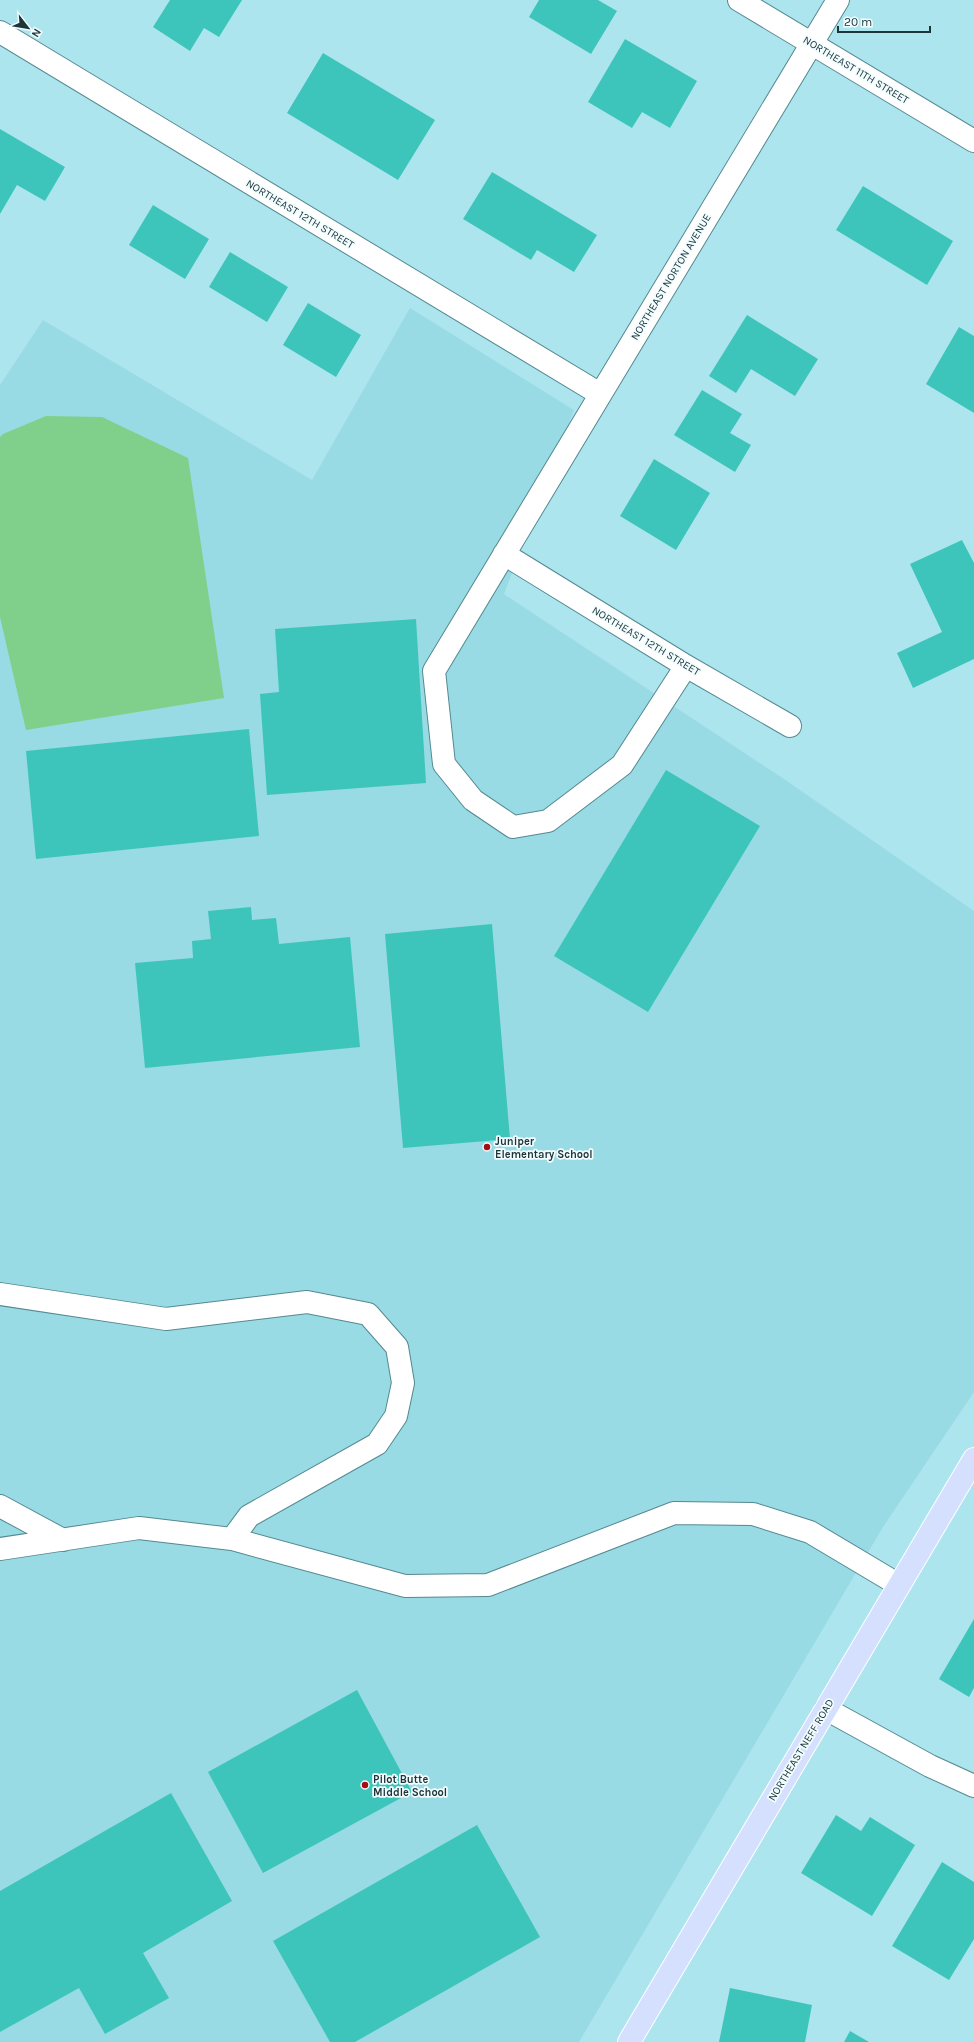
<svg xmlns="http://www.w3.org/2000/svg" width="974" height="2042" font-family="Karla,sans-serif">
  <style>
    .built { fill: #98dbe4 }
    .green { fill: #80d08b }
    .building { fill: #3ec5bb }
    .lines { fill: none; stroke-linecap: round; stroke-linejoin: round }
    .minor-casing { stroke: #548991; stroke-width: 24 }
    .major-casing { stroke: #fff; stroke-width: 24 }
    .minor { stroke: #fff; stroke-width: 22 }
    .major { stroke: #d4e0fd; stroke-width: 22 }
    .poi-dot { fill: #a50e12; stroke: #f2fdff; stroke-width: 1.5 }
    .labels { text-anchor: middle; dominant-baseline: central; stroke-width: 3.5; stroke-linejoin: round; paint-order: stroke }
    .street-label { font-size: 11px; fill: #1e3438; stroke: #f2fdff }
    .poi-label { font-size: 11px; font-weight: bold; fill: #1e3438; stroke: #f2fdff; text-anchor: start }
  </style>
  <rect width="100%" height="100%" fill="#ade5ee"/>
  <!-- built -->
  <path class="built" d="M410,308L574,410L504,594L787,781L974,911V1392L883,1527L579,2042H0V385L43,320L312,480Z"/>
  <!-- green -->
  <path class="green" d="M46,416L102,417L188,458L224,698L26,730L0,617V437L3,434Z"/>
  <!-- building -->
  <path class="building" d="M170,0H242L219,37L204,28L190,51L153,27Z
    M539,0H598L617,11L591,54L529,17Z
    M625,39L697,81L670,128L642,112L632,128L588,102Z
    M323,53L435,120L398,180L287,113Z
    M0,129L65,167L45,201L17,185L0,214Z
    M492,172L597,235L574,272L537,250L531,260L463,219Z
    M863,186L953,241L927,285L836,230Z
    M153,205L209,239L185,279L129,245Z
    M230,252L288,287L267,322L209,287Z
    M308,303L361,335L336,377L283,345Z
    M747,315L818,359L795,396L751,369L736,393L709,376Z
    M959,327L974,336V413L926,384Z
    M702,390L742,414L730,433L751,445L735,472L674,435Z
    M654,459L710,493L676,550L620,516Z
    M962,540L974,563V659L913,688L897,653L942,632L910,564Z
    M416,619L426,783L267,795L260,694L279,692L275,629Z
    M249,729L259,836L36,859L26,751Z
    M666,770L760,826L648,1012L554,956Z
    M251,907L252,920L276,918L279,944L350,937L360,1047L145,1068L135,963L193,958L192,941L211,939L208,911Z
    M492,924L510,1139L403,1148L385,934Z
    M974,1619V1688L969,1697L939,1679Z
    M357,1690L412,1792L263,1873L208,1772Z
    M171,1793L232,1901L143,1953L169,1998L105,2034L79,1988L0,2032V1891Z
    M836,1815L861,1831L870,1817L915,1845L872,1916L801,1873Z
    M477,1825L540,1937L355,2042H330L273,1941Z
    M942,1862L974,1882V1939L949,1980L892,1946Z
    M730,1988L812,2005L805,2042H719Z
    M850,2031L869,2042H844Z"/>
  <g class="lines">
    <defs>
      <path id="minor" d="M739,0L974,141
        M0,32L600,394
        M504,554L686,666L790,726
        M686,666L622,765L548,821L513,827L473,800L444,764L434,671L838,0
        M0,1294L166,1319L307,1302L368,1314L397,1347L403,1383L396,1416L377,1444L249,1516L232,1539
        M0,1506L63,1540
        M0,1549L139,1528L232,1539L405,1586L488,1585L674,1513L753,1514L810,1532L899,1585
        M826,1709L930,1766L974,1786"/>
      <path id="major" d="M629,2042L974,1459"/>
    </defs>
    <!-- minor casing -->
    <use href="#minor" class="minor-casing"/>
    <!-- major casing -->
    <use href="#major" class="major-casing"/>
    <!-- minor -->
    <use href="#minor" class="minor"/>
    <!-- major -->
    <use href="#major" class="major"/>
  </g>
  <!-- markers -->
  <g class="poi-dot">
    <circle cx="487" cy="1147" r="4"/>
    <circle cx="365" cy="1785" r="4"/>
  </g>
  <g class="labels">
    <!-- street labels -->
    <g class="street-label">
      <text transform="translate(856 70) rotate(31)">NORTHEAST 11TH STREET</text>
      <text transform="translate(300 214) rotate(31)">NORTHEAST 12TH STREET</text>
      <text transform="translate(671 277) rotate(-59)">NORTHEAST NORTON AVENUE</text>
      <text transform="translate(646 641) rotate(31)">NORTHEAST 12TH STREET</text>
      <text transform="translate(801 1750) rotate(-59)">NORTHEAST NEFF ROAD</text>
    </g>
    <!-- poi labels -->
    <g class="poi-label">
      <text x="495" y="1141">Juniper<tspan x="495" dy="13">Elementary School</tspan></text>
      <text x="373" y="1779">Pilot Butte<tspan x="373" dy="13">Middle School</tspan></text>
    </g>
  </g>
  <!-- north arrow -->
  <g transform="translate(28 28) rotate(121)" stroke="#f2fdff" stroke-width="3" paint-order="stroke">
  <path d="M0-3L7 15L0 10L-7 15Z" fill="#1e3438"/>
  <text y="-6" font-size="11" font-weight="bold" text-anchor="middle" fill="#1e3438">N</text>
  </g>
  <!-- scale -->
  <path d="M838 26v6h92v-6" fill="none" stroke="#1e3438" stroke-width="2"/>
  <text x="844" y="26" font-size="12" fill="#1e3438" stroke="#f2fdff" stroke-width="3" paint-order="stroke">20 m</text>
</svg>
